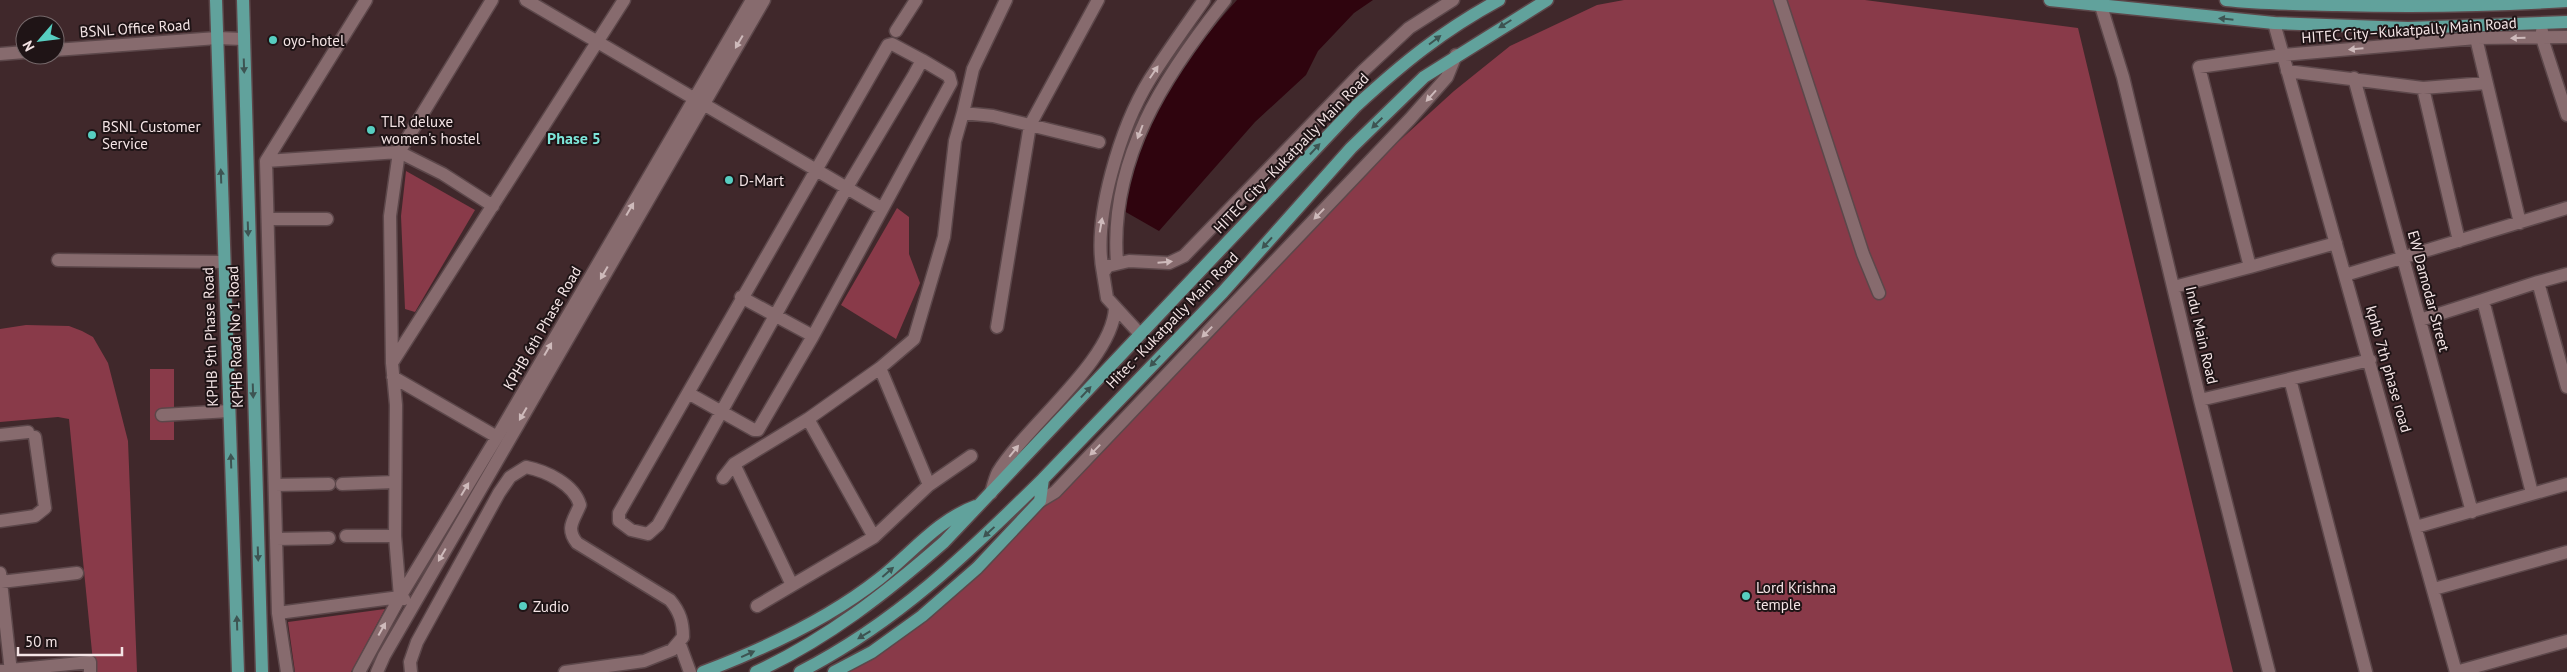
<svg xmlns="http://www.w3.org/2000/svg" width="2567" height="672" font-family="'PT Sans',sans-serif">
  <style>
    .green { fill: #893a49 }
    .water { fill: #2f040e }
    .lines { fill: none; stroke-linecap: round; stroke-linejoin: round }
    .minor-casing { stroke: #5c474a; stroke-width: 15 }
    .major-casing { stroke: #5c474a; stroke-width: 15 }
    .minor { stroke: #876b6e; stroke-width: 12 }
    .major { stroke: #61a29c; stroke-width: 12 }
    .oneway { fill: #3d5452 }
    .oneway2 { fill: #cebabb }
    .poi-dot { fill: #57cec1; stroke: #1f1416; stroke-width: 2 }
    .labels { text-anchor: middle; dominant-baseline: central; stroke-width: 4; stroke-linejoin: round; paint-order: stroke }
    .street-label { font-size: 15px; fill: #f4e4e5; stroke: #1f1416 }
    .poi-label { font-size: 15px; fill: #f4e4e5; stroke: #1f1416; text-anchor: start }
    .neighbourhood-label { font-size: 16px; font-weight: bold; fill: #7de6da; stroke: #1f1416 }
  </style>
  <rect width="100%" height="100%" fill="#40282b"/>
  <!-- green -->
  <path class="green" d="M1624,0H1865L2078,28L2233,672H844L969,578L1365,172L1454,91L1510,46L1597,5Z
    M406,171L475,210L415,312L405,309L401,216Z
    M897,208L909,217V254L920,283L896,339L841,305Z
    M26,325L69,326L82,331L93,337L108,363L128,441L137,672H94L69,419L58,417L0,422V329Z
    M150,369H174V440H150Z
    M385,609L351,672H295L288,622Z"/>
  <!-- water -->
  <path class="water" d="M1237,0H1373L1354,13L1318,51L1306,75L1255,122L1159,231L1124,211C1128,196 1130,181 1134,166C1152,103 1194,48 1237,0Z"/>
  <g class="lines">
    <defs>
      <path id="minor" d="M492,0L399,152L443,174L493,206
        M526,0L881,208
        M1780,0L1863,254L1879,293
        M2101,6L2123,77L2200,400L2269,672
        M2274,23L2456,672
        M896,31L916,0
        M2542,31V38L2567,115
        M2476,38L2520,223
        M892,44L922,60L914,75L846,189L658,525L648,534L631,530L619,521V513L888,45Z
        M55,50L217,38L243,39
        M0,54L25,52
        M2287,71L2423,88L2486,83
        M2354,78L2472,512
        M2423,88L2459,241
        M963,113L973,69L1006,0
        M266,161L366,0
        M268,219H327
        M2336,243L2250,267L2199,67L2283,55L2476,38L2567,37
        M58,260L224,262
        M1117,262C1109,160 1164,76 1225,0
        M1103,273C1092,218 1121,126 1150,79C1167,52 1186,26 1204,0
        M2567,274L2538,282L2567,387
        M2345,275L2567,208
        M2174,287L2250,267
        M741,297L813,336
        M2420,320L2483,300
        M997,327L1030,125L1098,0
        M1140,334L1107,298L1103,273L1108,266L1129,261L1169,263L1184,256L1363,71L1409,28L1453,0
        M392,363L624,0
        M880,368L929,485
        M393,377L497,437
        M2290,379L2366,672
        M688,393L754,430H758L813,336L951,83L949,76L922,60
        M2200,400L2370,360
        M162,415L229,411
        M808,419L874,537
        M0,435L28,432
        M734,464L792,585
        M723,478L734,464L808,419L880,368L914,339L944,237L955,141L963,113L993,116L1099,142
        M342,484L395,482
        M275,485L329,484
        M991,493C993,486 995,478 998,472C1026,426 1113,360 1115,308
        M2532,493L2483,300L2538,282
        M1040,501L1055,492L1410,119L1447,77L1456,55
        M0,521L35,516L45,508L35,437
        M2416,527L2567,484
        M346,536H395
        M276,539L329,538
        M0,573L11,672
        M1,582L77,573
        M2434,589L2567,552
        M757,606L874,537L929,485L971,456
        M278,613L400,597L404,599
        M679,642L690,672
        M0,671L90,662V672
        M287,672L278,613L266,161L399,152L390,216L392,363L396,405L395,536L400,597
        M359,672L400,597L497,437L752,0
        M377,672L384,656L764,0
        M411,672L410,662L417,642L499,493L510,477L526,467C546,471 574,484 580,505C574,520 565,528 577,543L670,600C680,612 683,622 683,637L672,650L644,661L565,672
        M2456,672L2567,641"/>
      <path id="major" d="M216,0L238,672
        M243,0L262,672
        M2050,0L2274,23L2408,28L2567,22
        M2226,0C2263,4 2300,4 2337,5C2414,7 2490,6 2567,1
        M703,672C764,649 827,620 879,579C911,554 937,520 976,506
        M756,672C827,639 886,593 944,542L1356,106C1403,63 1442,31 1499,0
        M800,672C896,623 967,554 1043,479
        M834,672L872,652L922,616L977,568L1040,501L1043,479L1223,292L1351,148L1424,77L1547,0"/>
    </defs>
    <!-- minor casing -->
    <use href="#minor" class="minor-casing"/>
    <!-- major casing -->
    <use href="#major" class="major-casing"/>
    <!-- minor -->
    <use href="#minor" class="minor"/>
    <!-- major -->
    <use href="#major" class="major"/>
  </g>
  <!-- one-way arrows -->
  <defs><path id="oneway-solid" d="M-6-.8H1V-3.2L6.5 0L1 3.2V.8H-6Z" transform="scale(1.25)"/></defs>
  <g class="oneway">
    <use href="#oneway-solid" transform="translate(2226 19) rotate(-174)"/>
    <use href="#oneway-solid" transform="translate(1505 24) rotate(148)"/>
    <use href="#oneway-solid" transform="translate(1435 40) rotate(-37)"/>
    <use href="#oneway-solid" transform="translate(244 66) rotate(88)"/>
    <use href="#oneway-solid" transform="translate(1377 123) rotate(136)"/>
    <use href="#oneway-solid" transform="translate(1315 149) rotate(-47)"/>
    <use href="#oneway-solid" transform="translate(221 176) rotate(-92)"/>
    <use href="#oneway-solid" transform="translate(248 229) rotate(88)"/>
    <use href="#oneway-solid" transform="translate(1267 243) rotate(132)"/>
    <use href="#oneway-solid" transform="translate(1155 361) rotate(133)"/>
    <use href="#oneway-solid" transform="translate(253 391) rotate(88)"/>
    <use href="#oneway-solid" transform="translate(1086 392) rotate(-47)"/>
    <use href="#oneway-solid" transform="translate(231 461) rotate(-92)"/>
    <use href="#oneway-solid" transform="translate(989 532) rotate(137)"/>
    <use href="#oneway-solid" transform="translate(258 554) rotate(88)"/>
    <use href="#oneway-solid" transform="translate(888 572) rotate(-41)"/>
    <use href="#oneway-solid" transform="translate(237 623) rotate(-92)"/>
    <use href="#oneway-solid" transform="translate(864 635) rotate(149)"/>
    <use href="#oneway-solid" transform="translate(748 654) rotate(-24)"/>
  </g>
  <g class="oneway2">
    <use href="#oneway-solid" transform="translate(2518 38) rotate(179)"/>
    <use href="#oneway-solid" transform="translate(739 42) rotate(120)"/>
    <use href="#oneway-solid" transform="translate(2356 49) rotate(175)"/>
    <use href="#oneway-solid" transform="translate(1154 72) rotate(-56)"/>
    <use href="#oneway-solid" transform="translate(1431 96) rotate(132)"/>
    <use href="#oneway-solid" transform="translate(1140 132) rotate(111)"/>
    <use href="#oneway-solid" transform="translate(630 209) rotate(-60)"/>
    <use href="#oneway-solid" transform="translate(1319 214) rotate(134)"/>
    <use href="#oneway-solid" transform="translate(1101 225) rotate(-80)"/>
    <use href="#oneway-solid" transform="translate(1165 262) rotate(-5)"/>
    <use href="#oneway-solid" transform="translate(604 273) rotate(120)"/>
    <use href="#oneway-solid" transform="translate(1207 332) rotate(134)"/>
    <use href="#oneway-solid" transform="translate(548 349) rotate(-60)"/>
    <use href="#oneway-solid" transform="translate(523 414) rotate(120)"/>
    <use href="#oneway-solid" transform="translate(1095 450) rotate(134)"/>
    <use href="#oneway-solid" transform="translate(1014 451) rotate(-51)"/>
    <use href="#oneway-solid" transform="translate(465 489) rotate(-59)"/>
    <use href="#oneway-solid" transform="translate(442 555) rotate(120)"/>
    <use href="#oneway-solid" transform="translate(382 629) rotate(-61)"/>
  </g>
  <!-- markers -->
  <g class="poi-dot">
    <circle cx="273" cy="40" r="5"/>
    <circle cx="371" cy="130" r="5"/>
    <circle cx="92" cy="135" r="5"/>
    <circle cx="729" cy="180" r="5"/>
    <circle cx="1746" cy="596" r="5"/>
    <circle cx="523" cy="606" r="5"/>
  </g>
  <g class="labels">
    <!-- street labels -->
    <g class="street-label">
      <text transform="translate(135 28) rotate(-4)">BSNL Office Road</text>
      <text transform="translate(2409 30) rotate(-4)">HITEC City–Kukatpally Main Road</text>
      <text transform="translate(1291 153) rotate(-46)">HITEC City–Kukatpally Main Road</text>
      <text transform="translate(2429 291) rotate(75)">EW Damodar Street</text>
      <text transform="translate(1172 320) rotate(-46)">Hitec - Kukatpally Main Road</text>
      <text transform="translate(542 328) rotate(-60)">KPHB 6th Phase Road</text>
      <text transform="translate(2202 335) rotate(77)">Indu Main Road</text>
      <text transform="translate(210 337) rotate(-92)">KPHB 9th Phase Road</text>
      <text transform="translate(235 337) rotate(-92)">KPHB Road No 1 Road</text>
      <text transform="translate(2389 369) rotate(74)">kphb 7th phase road</text>
    </g>
    <!-- poi labels -->
    <g class="poi-label">
      <text x="283" y="40">oyo-hotel</text>
      <text x="381" y="121">TLR deluxe<tspan x="381" dy="17">women's hostel</tspan></text>
      <text x="102" y="126">BSNL Customer<tspan x="102" dy="17">Service</tspan></text>
      <text x="739" y="180">D-Mart</text>
      <text x="1756" y="587">Lord Krishna<tspan x="1756" dy="17">temple</tspan></text>
      <text x="533" y="606">Zudio</text>
    </g>
    <!-- neighbourhood labels -->
    <g class="neighbourhood-label">
      <text x="574" y="138">Phase 5</text>
    </g>
  </g>
  <!-- north arrow -->
  <g transform="translate(40 40) rotate(242)"><circle r="24" fill="#1f1416" stroke="#746769"/>
  <path d="M0-4L9 19L0 12L-9 19Z" fill="#57cec1"/>
  <text y="-8" font-size="14" font-weight="bold" text-anchor="middle" fill="#f4e4e5">N</text>
  </g>
  <!-- scale -->
  <path d="M18 647v8h104v-8" fill="none" stroke="#f4e4e5" stroke-width="2.5"/>
  <text x="25" y="647" font-size="15" fill="#f4e4e5" stroke="#1f1416" stroke-width="4" paint-order="stroke">50 m</text>
</svg>
